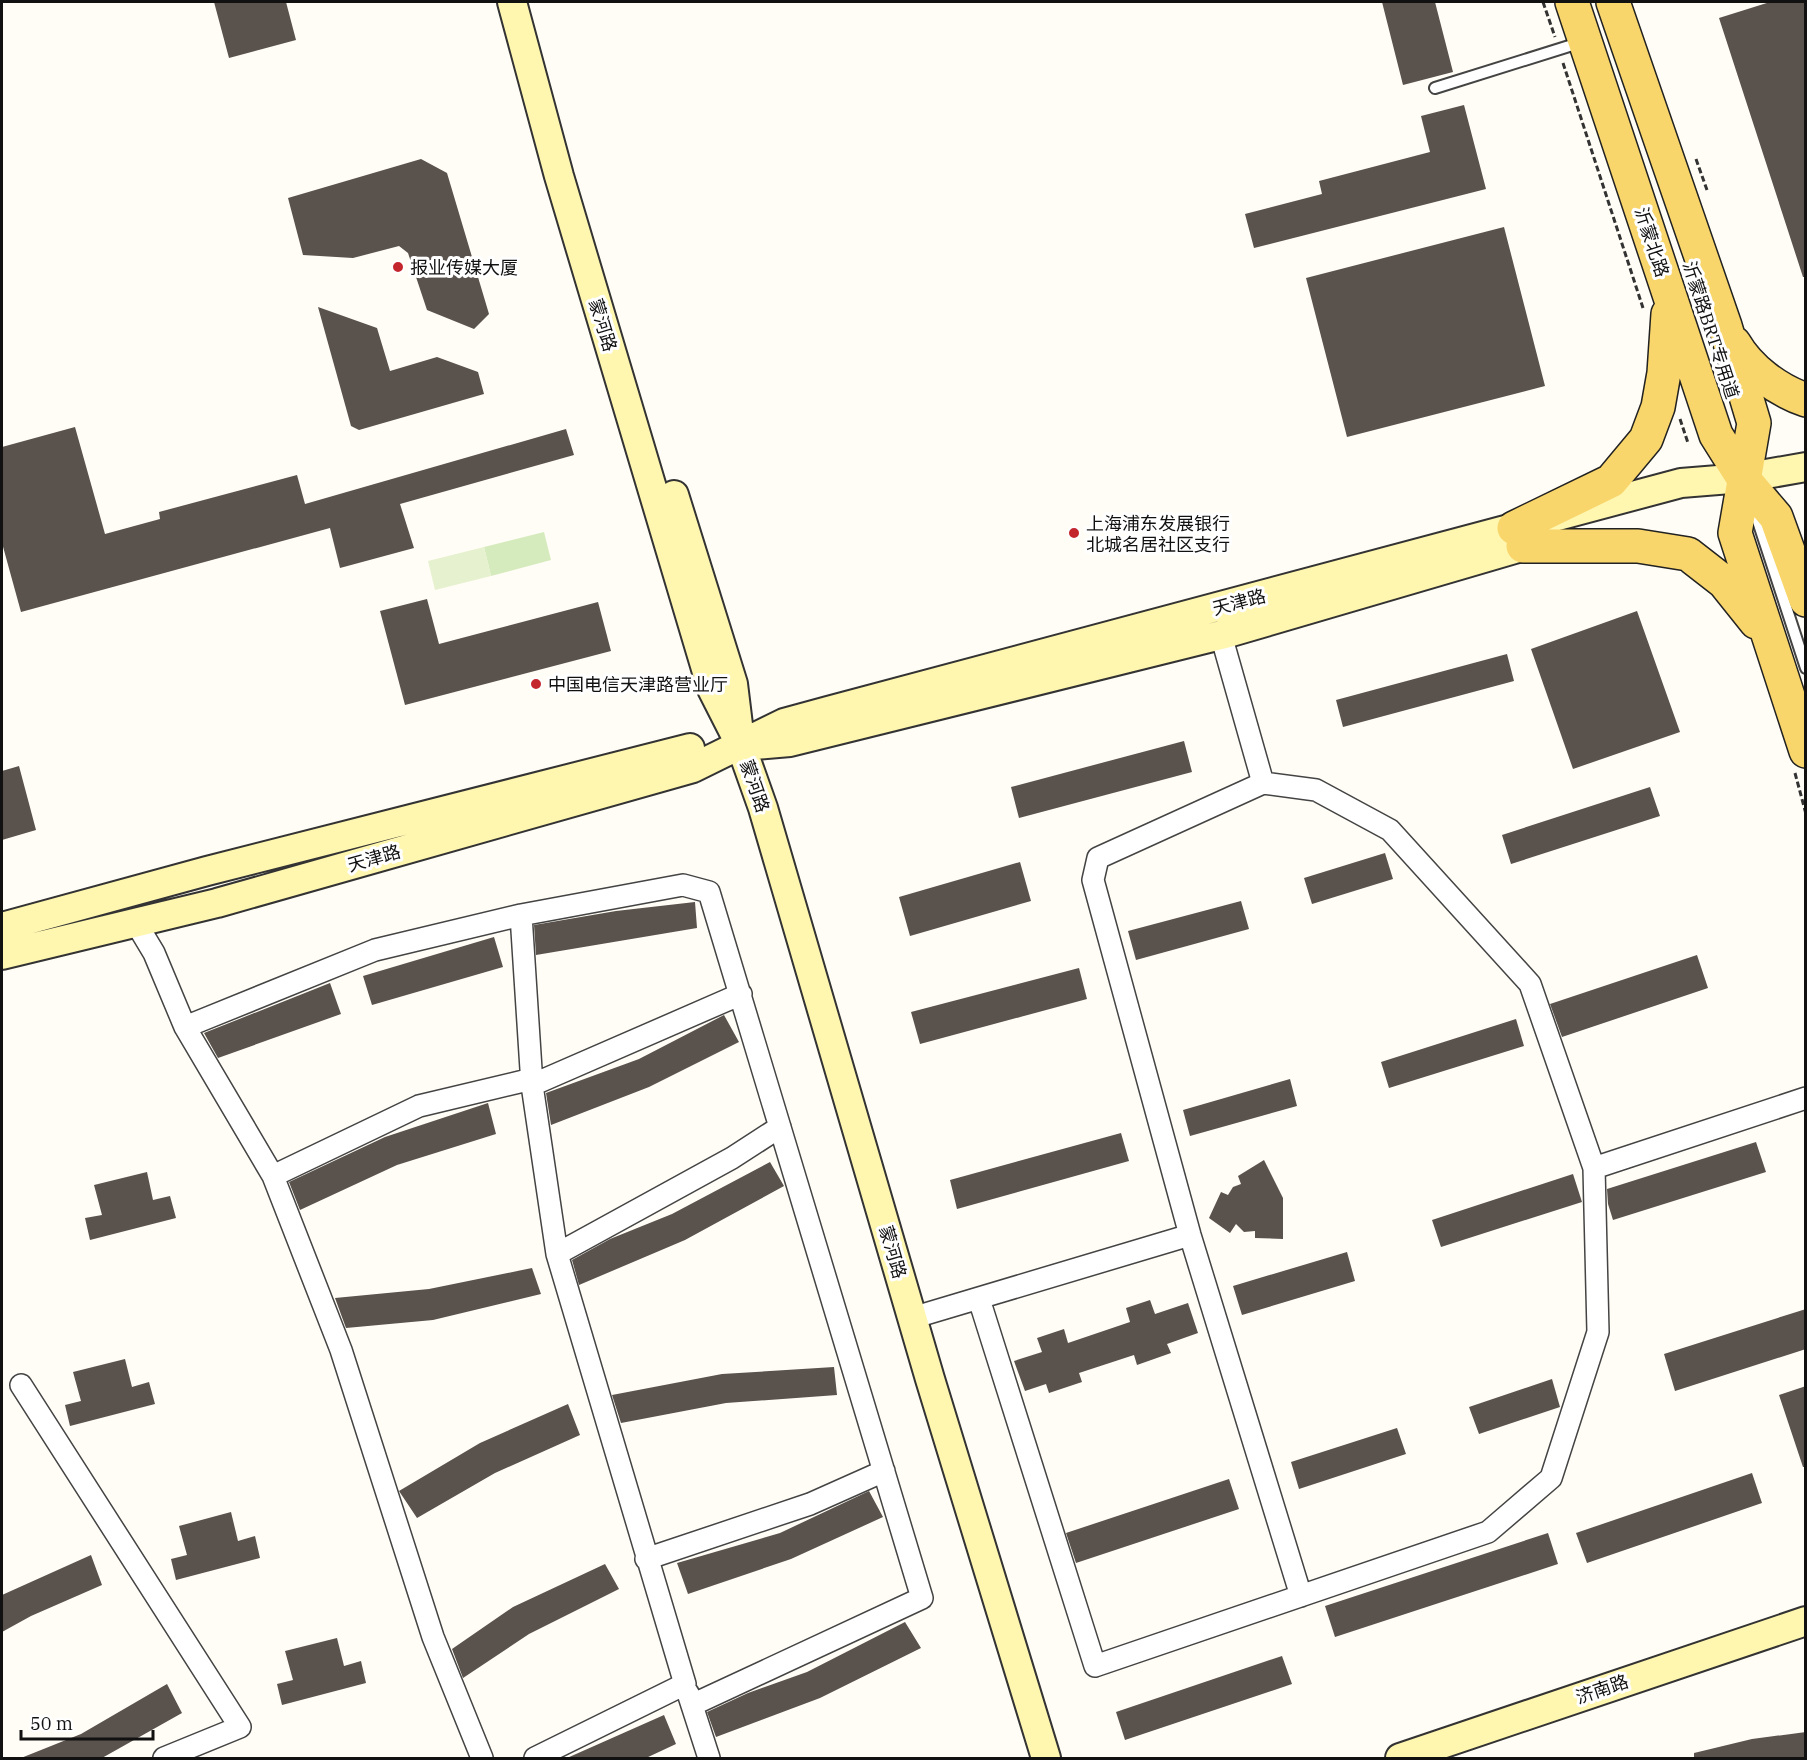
<svg xmlns="http://www.w3.org/2000/svg" width="1807" height="1760" font-family="'IBM Plex Serif','Noto Sans SC',serif">
  <style>
    .green { fill: #d5ebbd }
    .pitch { fill: #e6f2cf }
    .building { fill: #5a524d }
    .lines { fill: none; stroke-linecap: round; stroke-linejoin: round }
    .lane-casing { stroke: #444; stroke-width: 14 }
    .street-casing { stroke: #444; stroke-width: 24 }
    .secondary-casing { stroke: #333; stroke-width: 32 }
    .primary-casing { stroke: #222; stroke-width: 36 }
    .path { stroke: #333; stroke-width: 3; stroke-dasharray: 6 3; stroke-linecap: butt }
    .lane { stroke: #fff; stroke-width: 10 }
    .street { stroke: #fff; stroke-width: 21 }
    .secondary { stroke: #fff6b0; stroke-width: 28 }
    .primary { stroke: #f9d66b; stroke-width: 33 }
    .poi-dot { fill: #c4262e; stroke: #fff; stroke-width: 2 }
    .labels { text-anchor: middle; dominant-baseline: central; stroke-width: 6; stroke-linejoin: round; paint-order: stroke }
    .street-label { font-size: 18px; fill: #111; stroke: #fff }
    .poi-label { font-size: 18px; fill: #111; stroke: #fff; text-anchor: start }
  </style>
  <rect width="100%" height="100%" fill="#fffdf5"/>
  <!-- green -->
  <path class="green" d="M544,532L551,560L491,576L484,547Z"/>
  <!-- pitch -->
  <path class="pitch" d="M484,547L491,576L435,590L428,561Z"/>
  <!-- building -->
  <path class="building" d="M214,2H286L296,40L229,58Z
    M1382,2H1435L1453,72L1403,85Z
    M1770,2H1806V277H1803L1719,18Z
    M1464,105L1486,189L1254,248L1245,214L1322,194L1319,181L1430,152L1421,116Z
    M421,159L447,173L489,314L474,329L427,310L408,253L399,246L353,258L303,255L288,198Z
    M1504,227L1545,386L1347,437L1306,278Z
    M318,307L377,328L390,371L437,357L478,372L484,394L359,430L351,426Z
    M75,427L105,534L160,519L159,512L297,475L305,504L566,429L574,455L400,504L414,548L340,568L330,528L21,612L2,543V447Z
    M427,599L439,644L598,602L611,651L405,705L380,611Z
    M1637,611L1680,732L1573,769L1531,649Z
    M1507,654L1514,681L1343,727L1336,700Z
    M1184,741L1192,772L1019,818L1011,787Z
    M19,766L36,830L2,840V771Z
    M1650,787L1660,816L1511,864L1502,835Z
    M1385,853L1393,879L1312,904L1304,878Z
    M1020,862L1031,901L910,936L899,897Z
    M1241,901L1249,929L1136,960L1128,931Z
    M695,902L697,928L536,955L534,925L616,911Z
    M494,937L503,967L372,1005L363,976Z
    M1697,955L1708,988L1562,1037L1550,1004Z
    M1079,968L1087,999L920,1044L911,1012Z
    M330,983L341,1014L218,1058L204,1033Z
    M724,1015L739,1042L649,1087L551,1125L546,1093L639,1059Z
    M1516,1019L1524,1046L1389,1088L1381,1062Z
    M1290,1079L1297,1106L1190,1136L1183,1110Z
    M488,1103L496,1134L397,1165L300,1210L289,1182L385,1137Z
    M1121,1133L1129,1161L957,1209L950,1180Z
    M1756,1142L1766,1172L1613,1220L1608,1204L1607,1189Z
    M1264,1160L1283,1198V1239L1255,1238V1231L1244,1232L1236,1224L1230,1233L1209,1218L1221,1192L1228,1195L1233,1187L1241,1184L1238,1176Z
    M770,1162L784,1186L685,1240L579,1285L572,1260L610,1239L672,1214Z
    M147,1172L153,1200L170,1196L176,1218L90,1240L85,1218L102,1215L94,1185Z
    M1573,1174L1582,1202L1441,1247L1432,1220Z
    M1347,1252L1355,1281L1242,1315L1233,1286Z
    M532,1268L541,1294L433,1320L346,1328L335,1298L429,1289Z
    M1150,1300L1155,1314L1188,1303L1198,1333L1167,1344L1171,1353L1137,1365L1134,1355L1079,1373L1082,1382L1049,1393L1046,1384L1025,1391L1014,1361L1042,1352L1037,1338L1064,1329L1068,1343L1130,1322L1126,1308Z
    M1806,1309V1349L1675,1391L1664,1354Z
    M125,1359L132,1387L149,1382L155,1404L70,1426L65,1405L81,1401L73,1372Z
    M834,1367L837,1395L726,1403L621,1423L612,1395L722,1374Z
    M1552,1379L1560,1407L1479,1434L1469,1407Z
    M1806,1386V1467H1803L1779,1395Z
    M568,1404L580,1435L495,1473L417,1518L399,1491L480,1443Z
    M1397,1428L1406,1454L1299,1489L1291,1462Z
    M1752,1473L1762,1503L1587,1563L1576,1533Z
    M1229,1479L1239,1509L1076,1563L1066,1533Z
    M869,1491L883,1517L791,1559L688,1594L677,1563L780,1533Z
    M231,1512L238,1541L255,1536L260,1558L176,1580L171,1559L187,1555L179,1526Z
    M1548,1533L1558,1564L1335,1637L1325,1606Z
    M91,1555L102,1585L31,1616L2,1632V1595Z
    M605,1564L619,1589L529,1634L463,1678L452,1649L513,1607Z
    M905,1622L921,1648L820,1698L716,1737L707,1712L748,1693L807,1672Z
    M337,1638L344,1666L361,1661L366,1683L282,1705L277,1684L293,1680L285,1651Z
    M1282,1656L1292,1684L1125,1740L1116,1712Z
    M167,1684L182,1713L102,1758H21L81,1734Z
    M664,1715L676,1744L646,1758H567Z
    M1806,1732V1758H1694V1753L1752,1739Z"/>
  <g class="lines">
    <defs>
      <path id="lane" d="M1435,88L1582,42
        M1754,509L1806,668"/>
      <path id="street" d="M1221,635L1263,783
        M521,915L683,885L709,892L922,1598L692,1705
        M136,923L154,953L185,1027L273,1176L341,1350L433,1637L482,1758
        M185,1027L375,950L521,915L532,1085L557,1254L685,1684L535,1758
        M532,1085L741,994
        M1594,1168L1806,1098
        M273,1176L419,1106L532,1079
        M557,1254L732,1158L780,1127
        M979,1299L1095,1666L1488,1532L1551,1478L1598,1332L1594,1168L1530,984L1390,830L1316,790L1263,783L1098,858L1093,880L1190,1235L1301,1596
        M912,1318L1190,1235
        M21,1385L240,1727L164,1758
        M646,1559L810,1504L884,1471
        M688,1693L709,1758"/>
      <path id="secondary" d="M512,2L559,176L712,689L741,746L763,808L930,1379L1046,1758
        M674,495L733,684L738,725
        M754,745L790,742L1221,635L1545,540
        M2,927L207,871L690,748
        M2,955L217,903L693,768L784,723L828,711L1681,483L1743,478L1806,467
        M1400,1758L1806,1621"/>
      <path id="primary" d="M1572,2L1716,435L1743,478L1776,517L1806,600
        M1613,2L1725,326L1754,423L1735,533L1806,751
        M1734,343C1749,369 1777,390 1806,400
        M1514,528L1611,481L1646,439L1658,407L1664,373L1668,314
        M1523,546H1638L1688,554L1724,582L1756,622"/>
    </defs>
    <!-- lane casing -->
    <use href="#lane" class="lane-casing"/>
    <!-- street casing -->
    <use href="#street" class="street-casing"/>
    <!-- secondary casing -->
    <use href="#secondary" class="secondary-casing"/>
    <!-- primary casing -->
    <use href="#primary" class="primary-casing"/>
    <!-- path -->
    <path class="path" d="M1543,2L1555,37
      M1563,63L1643,308
      M1696,159L1707,190
      M1680,419L1688,443
      M1795,773L1806,814"/>
    <!-- lane -->
    <use href="#lane" class="lane"/>
    <!-- street -->
    <use href="#street" class="street"/>
    <!-- secondary -->
    <use href="#secondary" class="secondary"/>
    <!-- primary -->
    <use href="#primary" class="primary"/>
  </g>
  <!-- markers -->
  <g class="poi-dot">
    <circle cx="398" cy="267" r="6"/>
    <circle cx="1074" cy="533" r="6"/>
    <circle cx="536" cy="684" r="6"/>
  </g>
  <g class="labels">
    <!-- street labels -->
    <g class="street-label">
      <text transform="translate(1652 242) rotate(72)">沂蒙北路</text>
      <text transform="translate(603 325) rotate(73)">蒙河路</text>
      <text transform="translate(1711 330) rotate(72)">沂蒙路BRT专用道</text>
      <text transform="translate(1239 602) rotate(-15)">天津路</text>
      <text transform="translate(755 786) rotate(71)">蒙河路</text>
      <text transform="translate(374 858) rotate(-16)">天津路</text>
      <text transform="translate(893 1252) rotate(74)">蒙河路</text>
      <text transform="translate(1602 1689) rotate(-19)">济南路</text>
    </g>
    <!-- poi labels -->
    <g class="poi-label">
      <text x="410" y="267">报业传媒大厦</text>
      <text x="1086" y="523">上海浦东发展银行<tspan x="1086" dy="21">北城名居社区支行</tspan></text>
      <text x="548" y="684">中国电信天津路营业厅</text>
    </g>
  </g>
  <!-- border -->
  <rect width="1807" height="1760" fill="none" stroke="#111111" stroke-width="6"/>
  <!-- scale -->
  <path d="M21 1730v9h132v-9" fill="none" stroke="#111111" stroke-width="3"/>
  <text x="30" y="1730" font-size="18" fill="#111111" stroke="#ffffff" stroke-width="4.5" paint-order="stroke">50 m</text>
</svg>
